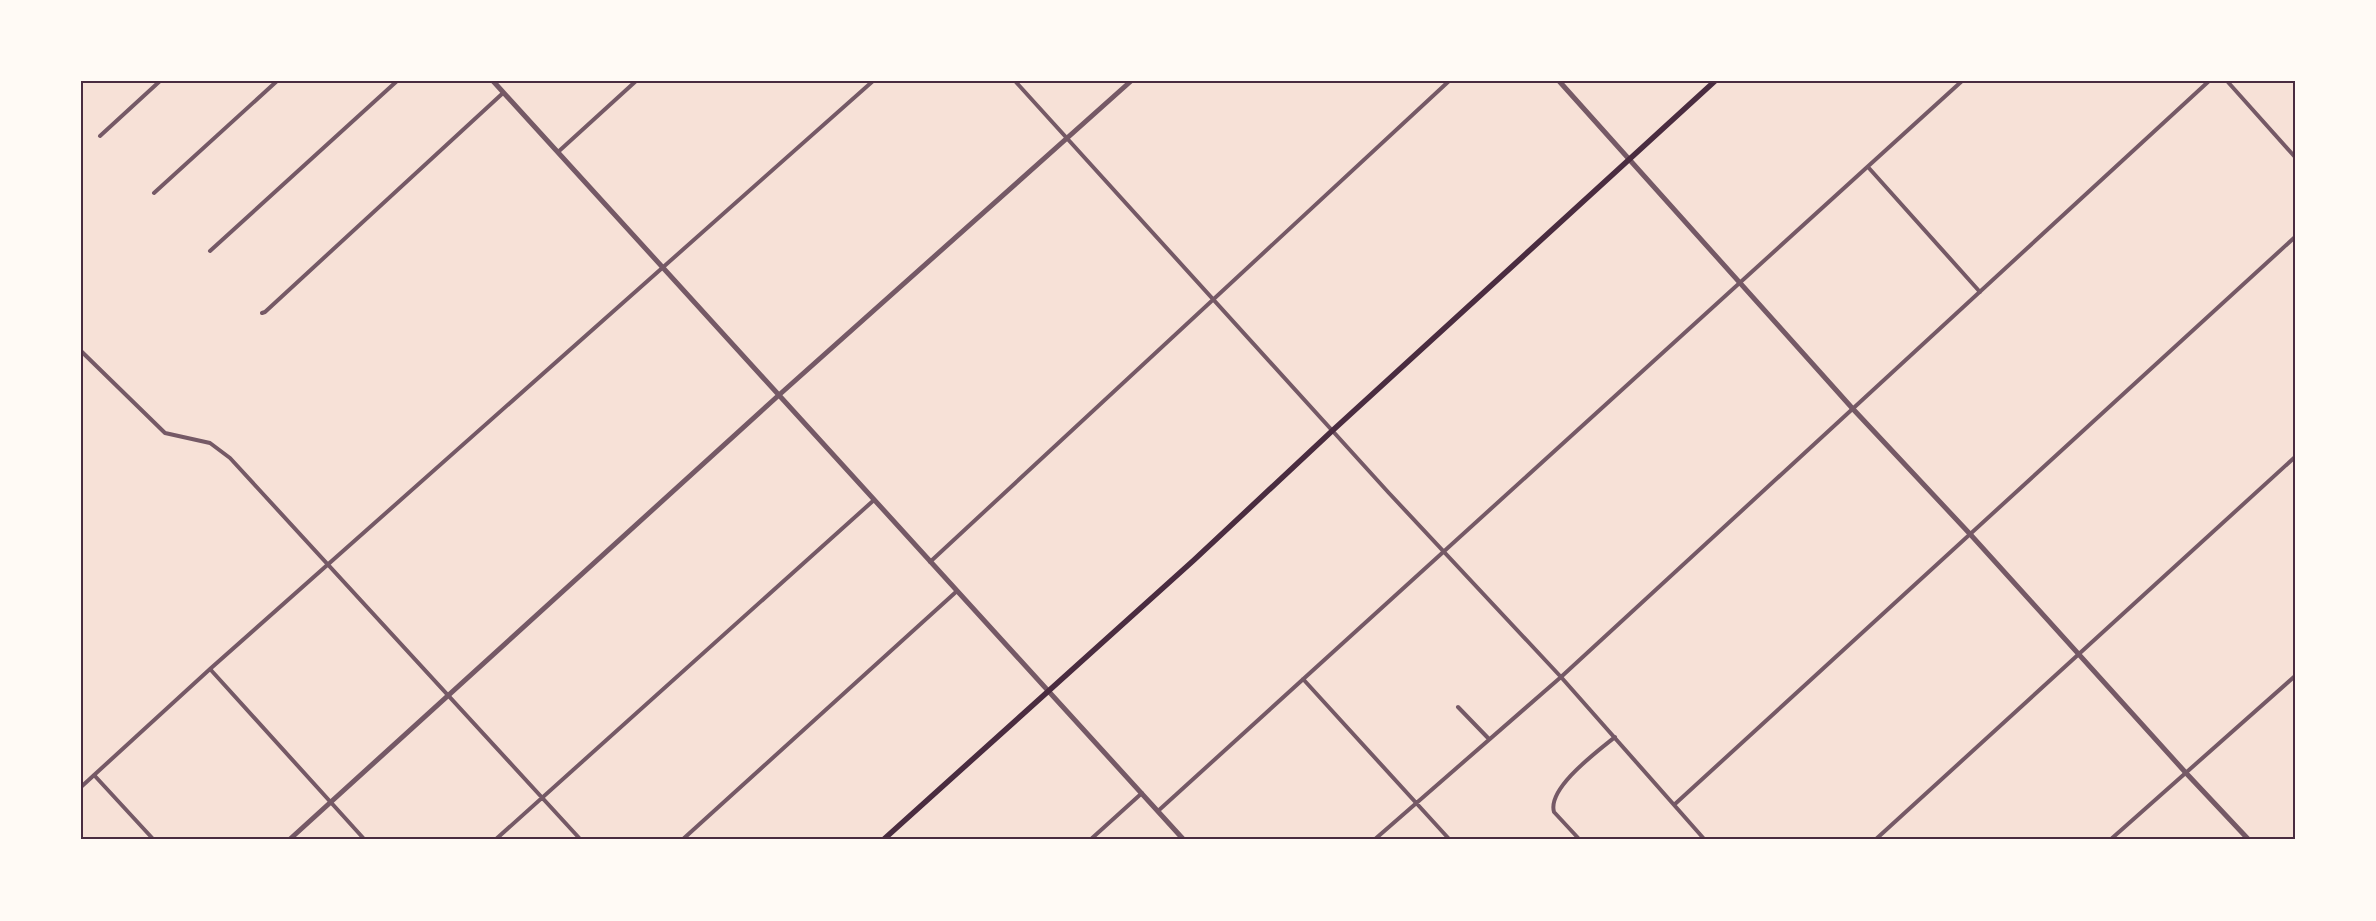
<svg xmlns="http://www.w3.org/2000/svg" width="2376" height="921" font-family="Ubuntu,sans-serif">
  <style>
    .lines { fill: none; stroke-linecap: round; stroke-linejoin: round }
    .minor { stroke: #755966; stroke-width: 4 }
    .tertiary { stroke: #755966; stroke-width: 5 }
    .secondary { stroke: #4a2c40; stroke-width: 5.5 }
    .neatline { fill: none; stroke: #4a2c40; stroke-width: 2 }
  </style>
  <rect width="100%" height="100%" fill="#f7e1d7"/>
  <g class="lines">
    <!-- minor -->
    <path class="minor" d="M1015,81L1388,492L1561,677L1705,840
      M2227,81L2295,157
      M100,136L160,81
      M558,152L636,81
      M1868,167L1980,292
      M154,193L277,81
      M210,251L397,81
      M262,313L265,312L503,93
      M81,351L165,433L210,443L230,458L581,840
      M930,562L1449,81
      M210,669L365,840
      M1303,679L1450,840
      M1458,707L1489,739
      M94,775L154,840
      M81,787L210,669L873,81
      M1675,804L2295,237
      M1158,811L1962,81
      M495,840L874,500
      M682,840L957,591
      M1090,840L1142,793
      M1374,840L1561,677L2209,81
      M1580,840L1554,812C1547,788 1598,751 1615,737
      M1875,840L2295,457
      M2110,840L2295,676"/>
    <!-- tertiary -->
    <path class="tertiary" d="M493,81L1184,840
      M1559,81L1853,409L1970,534L2186,773L2249,840
      M289,840L779,395L1131,81"/>
    <!-- secondary -->
    <path class="secondary" d="M883,840L1194,560L1332,431L1715,81"/>
  </g>
  <!-- border -->
  <rect width="2376" height="921" fill="none" stroke="#fffaf5" stroke-width="165"/>
  <rect x="82" y="82" width="2212" height="756" class="neatline"/>
</svg>
